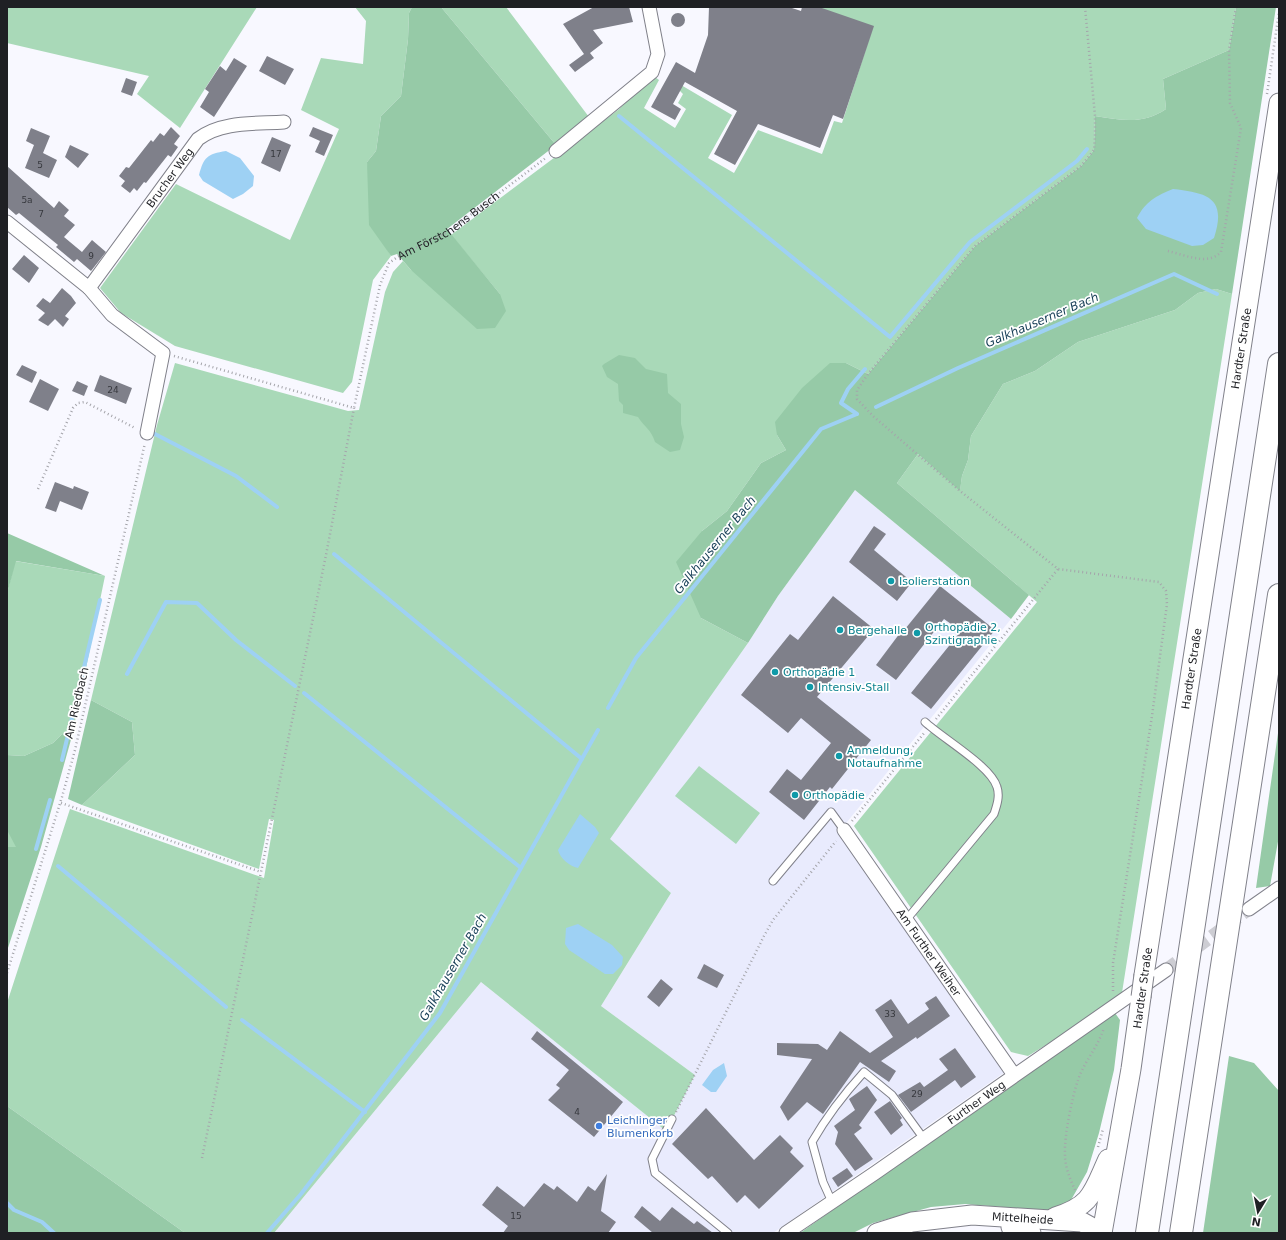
<svg xmlns="http://www.w3.org/2000/svg" width="1286" height="1240" font-family="'DejaVu Sans',sans-serif">
  <style>
    .built { fill: #e9ebfd }
    .green { fill: #a9d9b8 }
    .forest { fill: #96caa7 }
    .water { fill: #9ed1f4 }
    .lines { fill: none; stroke-linecap: round; stroke-linejoin: round }
    .stream { stroke: #9ed1f4; stroke-width: 4 }
    .building { fill: #7f808a }
    .street-tunnel { stroke: #cdcdd3; stroke-width: 13; stroke-dasharray: 13 6; stroke-linecap: butt }
    .lane-casing { stroke: #80818a; stroke-width: 9 }
    .street-casing { stroke: #80818a; stroke-width: 15 }
    .secondary-casing { stroke: #80818a; stroke-width: 21 }
    .highway-casing { stroke: #80818a; stroke-width: 24 }
    .path { stroke: #a5a5ab; stroke-width: 2.5; stroke-dasharray: 1 3; stroke-linecap: butt }
    .lane { stroke: #fff; stroke-width: 7 }
    .street { stroke: #fff; stroke-width: 13 }
    .secondary { stroke: #fff; stroke-width: 19 }
    .highway { stroke: #fff; stroke-width: 22 }
    .secondary-bridge-casing { stroke: #80818a; stroke-width: 21; stroke-linecap: butt }
    .secondary-bridge { stroke: #fff; stroke-width: 19 }
    .culture-dot { fill: #0f9aa8; stroke: #fff; stroke-width: 1.5 }
    .shop-dot { fill: #3f7fe0; stroke: #fff; stroke-width: 1.5 }
    .labels { text-anchor: middle; dominant-baseline: central; stroke-width: 3.5; stroke-linejoin: round; paint-order: stroke }
    .number-label { font-size: 9px; fill: #37383e }
    .street-label { font-size: 11px; fill: #1f2024; stroke: #fff }
    .culture-label { font-size: 11px; fill: #0d838f; stroke: #fff; text-anchor: start }
    .shop-label { font-size: 11px; fill: #366cbe; stroke: #fff; text-anchor: start }
    .water-label { font-size: 12px; font-style: italic; fill: #163e56; stroke: #fff }
  </style>
  <rect width="100%" height="100%" fill="#f8f8ff"/>
  <!-- built -->
  <path class="built" d="M855,490L1011,619L839,832L1005,1072L773,1233H274L481,982L666,1131L695,1075L601,1006L671,893L609,839L748,643L778,596Z"/>
  <!-- green -->
  <path class="green" d="M7,7H257L180,128L137,94L149,76L7,43Z
    M355,7H412L409,13L408,39L401,96L381,116L376,151L367,162L384,244L391,256L373,280L352,382L343,393L175,346L121,313L100,288L176,184L290,240L339,129L301,110L321,58L363,64L366,21Z
    M441,7H506L589,117L556,145Z
    M814,7H1236L1229,50L1163,79L1166,109C1142,125 1122,120 1095,116L1094,150L1081,166L975,246L868,374L846,363L777,435L786,450L761,463L727,511L702,531L701,618L748,643L610,839L671,893L601,1006L695,1075L666,1131L481,982L274,1233H185L7,1106V1003L70,809L264,878L274,820L269,819L259,869L82,805L135,755L132,722L91,700L157,425L175,363L348,411L359,410L385,292L393,272L403,261L411,270L500,294L451,235L618,110L630,98L655,77L659,80L644,108L675,128L686,109L678,103L683,94L678,89L681,85L732,115L708,158L734,173L758,130L822,154L834,121L842,123L873,27Z
    M1216,289L1232,294L1121,999L1028,1056L1011,1052L854,826L1037,602L897,483L918,454L960,490L962,476L968,460L971,436L1003,384L1035,371L1078,342L1175,310L1198,293Z
    M15,561L105,576L72,736L62,734L53,743L24,756L7,755V594Z
    M699,766L760,813L736,844L675,796Z
    M7,830H8L17,847H7Z"/>
  <!-- forest -->
  <path class="forest" d="M412,7H441L556,145L447,229L500,294L506,311L495,328L477,329L411,270L397,254L391,256L369,225L367,162L376,151L381,116L401,96L408,39L409,13Z
    M1236,7H1276L1232,294L1216,289L1198,293L1175,310L1078,342L1035,371L1003,384L971,436L968,460L962,476L960,491L918,454L897,483L1029,595L1011,619L855,490L778,596L748,643L701,618L676,562L702,531L727,511L761,463L786,450L777,435L775,422L802,388L830,363H846L868,374L975,246L1081,166L1094,150L1095,116C1122,120 1142,125 1166,109L1163,79L1229,50Z
    M619,355L635,358L646,369L667,374L668,393L681,404V424L684,437L680,450L670,452L655,442C651,429 645,428 638,417L623,413V405L619,401L618,384L607,377L602,366L604,364Z
    M7,533L105,576L16,561L7,594Z
    M91,700L132,722L135,755L82,805L68,799Z
    M1279,726V836L1270,886L1256,888Z
    M62,734L72,736L41,847L7,951V847H16L7,830V755L24,756L53,743Z
    M1115,1013L1120,1020L1114,1070L1099,1133L1087,1172L1071,1200L1050,1211L965,1204L931,1207L873,1223L853,1233H800L1018,1079Z
    M1229,1056L1254,1063L1279,1091V1233H1203Z
    M7,1106L185,1233H7Z"/>
  <!-- water -->
  <path class="water" d="M226,151L240,158L254,176L253,186L243,194L233,199L203,181L199,175C204,157 207,154 226,151Z
    M1173,189C1208,193 1227,198 1214,238L1203,245L1192,246L1146,229L1137,218C1146,201 1156,196 1173,189Z
    M580,814L595,827L599,833L578,868C569,866 560,858 558,850Z
    M578,924L612,945L623,957L622,965L613,974H605L569,950L565,944L566,928Z
    M724,1063L727,1076L716,1092H711L702,1085L713,1070Z"/>
  <g class="lines">
    <!-- stream -->
    <path class="stream" d="M619,116L890,337L970,242L1077,161L1087,149
      M876,407L958,368L1174,274L1217,294
      M857,414L841,403L848,389L865,369
      M153,433L236,476L277,507
      M334,554L582,759
      M127,674L166,602L197,603L236,640L295,686
      M304,693L521,868
      M608,708L636,658L821,429L857,414
      M62,760L100,600
      M36,849L50,800
      M58,866L226,1007
      M242,1020L365,1112
      M7,1203L14,1210L42,1222L54,1233
      M267,1233L301,1194L440,1013L598,730"/>
  </g>
  <!-- building -->
  <path class="building" d="M594,7H629L633,22L593,30L603,43L590,53L594,58L575,72L569,65L584,54L563,24Z
    M709,7H789L801,11L802,7H819L874,26L843,119L833,115L820,148L758,124L735,165L714,154L737,111L685,82L673,104L681,109L675,120L651,107L676,62L695,73L708,35Z
    M671 20a7 7 0 1 1 14 0a7 7 0 1 1-14 0Z
    M267,56L294,69L285,85L259,71Z
    M234,58L247,66L214,117L200,107L209,92L205,89L220,66L226,71Z
    M126,78L137,82L132,96L121,92Z
    M171,127L180,136L174,144L178,147L171,157L168,155L146,183L144,182L137,191L134,188L130,193L121,186L125,181L119,176L126,167L129,168L151,140L153,142L160,133L164,136Z
    M313,127L333,135L324,156L315,152L320,141L309,136Z
    M31,128L50,136L43,153L57,160L49,178L25,168L34,145L26,141Z
    M272,137L291,145L280,172L261,163Z
    M70,145L89,154L78,168L65,157Z
    M7,166L54,208L59,201L69,210L64,216L75,225L64,237L82,252L92,240L106,252L91,271L77,259L74,262L56,247L58,245L19,213L16,215L7,207Z
    M24,255L39,268L29,283L12,269Z
    M62,288L71,296L76,303L65,316L69,319L63,327L55,319L48,326L38,320L45,313L36,306L43,298L50,303Z
    M22,365L37,372L32,383L16,375Z
    M100,375L132,388L126,404L94,391Z
    M40,379L59,389L48,411L29,402Z
    M77,381L88,386L84,396L72,391Z
    M55,482L73,489L74,486L89,492L82,510L60,501L56,512L45,508Z
    M874,526L886,534L874,550L912,582L897,601L849,562Z
    M940,586L995,630L931,709L911,693L961,631L944,619L896,680L876,665L900,633L901,634Z
    M833,596L874,629L817,697L871,740L832,789L830,787L804,820L769,792L787,769L801,780L831,743L801,718L788,733L741,695L790,634L798,640Z
    M704,964L724,975L717,988L697,978Z
    M661,979L673,989L659,1007L647,997Z
    M936,996L950,1016L917,1039L916,1037L881,1061L896,1071L889,1082L860,1062L823,1114L807,1102L788,1121L780,1107L812,1059L777,1055V1043L818,1044L827,1050L840,1031L870,1053L893,1037L875,1010L891,999L908,1024L929,1009L925,1003Z
    M537,1031L623,1102L594,1137L548,1100L560,1088L556,1085L569,1070L531,1039Z
    M955,1048L976,1077L961,1088L955,1080L911,1112L898,1095L920,1082L924,1087L948,1070L939,1059Z
    M867,1086L877,1100L859,1125L862,1128L854,1134L873,1159L855,1171L835,1144L838,1132L834,1126L855,1110L849,1099Z
    M890,1101L902,1118L900,1120L903,1125L891,1135L874,1112Z
    M706,1108L754,1160L780,1135L793,1148L790,1152L804,1166L759,1209L745,1195L737,1203L712,1176L708,1179L672,1144Z
    M847,1168L853,1176L838,1187L832,1178Z
    M607,1174L601,1211L616,1222L608,1233H503L508,1226L482,1205L497,1186L524,1207L544,1183L554,1190L557,1186L577,1202L588,1186L595,1191Z
    M642,1206L660,1221L672,1207L694,1224L697,1221L713,1233H653L634,1217Z"/>
  <g class="lines">
    <!-- street-tunnel -->
    <path class="street-tunnel" d="M1166,970L1249,909"/>
    <defs>
      <path id="lane" d="M773,881L831,812L844,830
        M907,919L994,814C997,805 1000,796 997,787C991,766 942,738 925,722
        M672,1119L652,1159L655,1173L728,1233
        M832,1202L823,1182L812,1142C827,1116 844,1094 864,1072L892,1095L924,1139"/>
      <g id="street">
        <path d="M556,151L652,72L658,54L649,7"/>
        <path id="s2" d="M7,222L89,288L198,139C221,121 255,124 284,122"/>
        <path d="M89,288L112,315L163,353L147,433"/>
        <path id="s3" d="M844,830L1014,1075"/>
        <path d="M1249,909L1279,888"/>
        <path id="s4" d="M786,1233L875,1173L1166,970"/>
      </g>
      <g id="secondary">
        <path id="s5" d="M1144,975L1279,103"/>
        <path d="M1055,1217C1092,1206 1093,1192 1108,1159"/>
        <path d="M1011,1227L1031,1233"/>
        <path id="s6" d="M877,1233L912,1222L972,1215L1082,1222L1102,1233"/>
        <path d="M1102,1233L1131,1069L1141,997"/>
      </g>
      <path id="highway" d="M1147,1233L1279,364
        M1181,1233L1279,595"/>
    </defs>
    <!-- lane casing -->
    <use href="#lane" class="lane-casing"/>
    <!-- street casing -->
    <use href="#street" class="street-casing"/>
    <!-- secondary casing -->
    <use href="#secondary" class="secondary-casing"/>
    <!-- highway casing -->
    <use href="#highway" class="highway-casing"/>
    <!-- path -->
    <g class="path">
      <path d="M1085,7L1095,116V136L1094,150L1081,166L975,246L868,374L857,390V399L873,416L960,491L1058,569L1159,582L1166,591L1167,604L1152,716L1113,963V993"/>
      <path d="M1267,94L1279,12"/>
      <path d="M1168,251C1185,255 1208,266 1221,252L1241,128L1230,103L1229,50L1236,7"/>
      <path id="s1" d="M174,356L354,408L380,285L389,263L399,256L448,232L547,157"/>
      <path d="M38,489L73,408L78,403L85,402L135,428"/>
      <path d="M936,719L1058,569"/>
      <path d="M61,803L261,872L326,555L354,408"/>
      <path d="M852,821L925,732"/>
      <path d="M7,973L62,797L75,750L145,443"/>
      <path d="M676,1112L764,936L773,920L836,841"/>
      <path d="M1098,1147L1103,1129"/>
      <path d="M202,1158L261,872"/>
      <path d="M1075,1190C1070,1179 1065,1167 1065,1155C1064,1136 1072,1098 1078,1080C1084,1062 1098,1047 1104,1028"/>
    </g>
    <!-- lane -->
    <use href="#lane" class="lane"/>
    <!-- street -->
    <use href="#street" class="street"/>
    <!-- secondary -->
    <use href="#secondary" class="secondary"/>
    <!-- highway -->
    <use href="#highway" class="highway"/>
    <defs>
      <path id="secondary-bridge" d="M1141,997L1144,975"/>
    </defs>
    <!-- secondary-bridge casing -->
    <use href="#secondary-bridge" class="secondary-bridge-casing"/>
    <!-- secondary-bridge -->
    <use href="#secondary-bridge" class="secondary-bridge"/>
  </g>
  <!-- markers -->
  <g class="culture-dot">
    <circle cx="891" cy="581" r="4"/>
    <circle cx="840" cy="630" r="4"/>
    <circle cx="917" cy="633" r="4"/>
    <circle cx="775" cy="672" r="4"/>
    <circle cx="810" cy="687" r="4"/>
    <circle cx="839" cy="756" r="4"/>
    <circle cx="795" cy="795" r="4"/>
  </g>
  <circle class="shop-dot" cx="599" cy="1126" r="4"/>
  <g class="labels">
    <!-- number labels -->
    <g class="number-label">
      <text x="276" y="154">17</text>
      <text x="40" y="165">5</text>
      <text x="27" y="200">5a</text>
      <text x="41" y="214">7</text>
      <text x="91" y="256">9</text>
      <text x="113" y="390">24</text>
      <text x="890" y="1014">33</text>
      <text x="917" y="1094">29</text>
      <text x="577" y="1112">4</text>
      <text x="516" y="1216">15</text>
    </g>
    <!-- street labels -->
    <g class="street-label">
      <text stroke="none"><textPath href="#s2" startOffset="242">Brucher Weg</textPath></text>
      <text stroke="none"><textPath href="#s1" startOffset="407">Am Förstchens Busch</textPath></text>
      <text stroke="none"><textPath href="#s5" startOffset="634">Hardter Straße</textPath></text>
      <text stroke="none"><textPath href="#s5" startOffset="310">Hardter Straße</textPath></text>
      <text transform="translate(77 703) rotate(-77)">Am Riedbach</text>
      <text stroke="none"><textPath href="#s3" startOffset="149">Am Further Weiher</textPath></text>
      <text transform="translate(1143 988) rotate(-82)">Hardter Straße</text>
      <text stroke="none"><textPath href="#s4" startOffset="231">Further Weg</textPath></text>
      <text stroke="none"><textPath href="#s6" startOffset="148">Mittelheide</textPath></text>
    </g>
    <!-- culture labels -->
    <g class="culture-label">
      <text x="899" y="581">Isolierstation</text>
      <text x="925" y="627">Orthopädie 2,<tspan x="925" dy="13">Szintigraphie</tspan></text>
      <text x="848" y="630">Bergehalle</text>
      <text x="783" y="672">Orthopädie 1</text>
      <text x="818" y="687">Intensiv-Stall</text>
      <text x="847" y="750">Anmeldung,<tspan x="847" dy="13">Notaufnahme</tspan></text>
      <text x="803" y="795">Orthopädie</text>
    </g>
    <!-- shop labels -->
    <g class="shop-label">
      <text x="607" y="1120">Leichlinger<tspan x="607" dy="13">Blumenkorb</tspan></text>
    </g>
    <!-- water labels -->
    <g class="water-label">
      <text transform="translate(1042 320) rotate(-23)">Galkhauserner Bach</text>
      <text transform="translate(715 545) rotate(-51)">Galkhauserner Bach</text>
      <text transform="translate(453 967) rotate(-60)">Galkhauserner Bach</text>
    </g>
  </g>
  <!-- border -->
  <rect width="1286" height="1240" fill="none" stroke="#1f2024" stroke-width="16"/>
  <!-- north arrow -->
  <g transform="translate(1258 1212) rotate(190)" stroke="#ffffff" stroke-width="3" paint-order="stroke">
  <path d="M0-3L7 15L0 10L-7 15Z" fill="#1f2024"/>
  <text y="-6" font-size="11" font-weight="bold" text-anchor="middle" fill="#1f2024">N</text>
  </g>
</svg>
